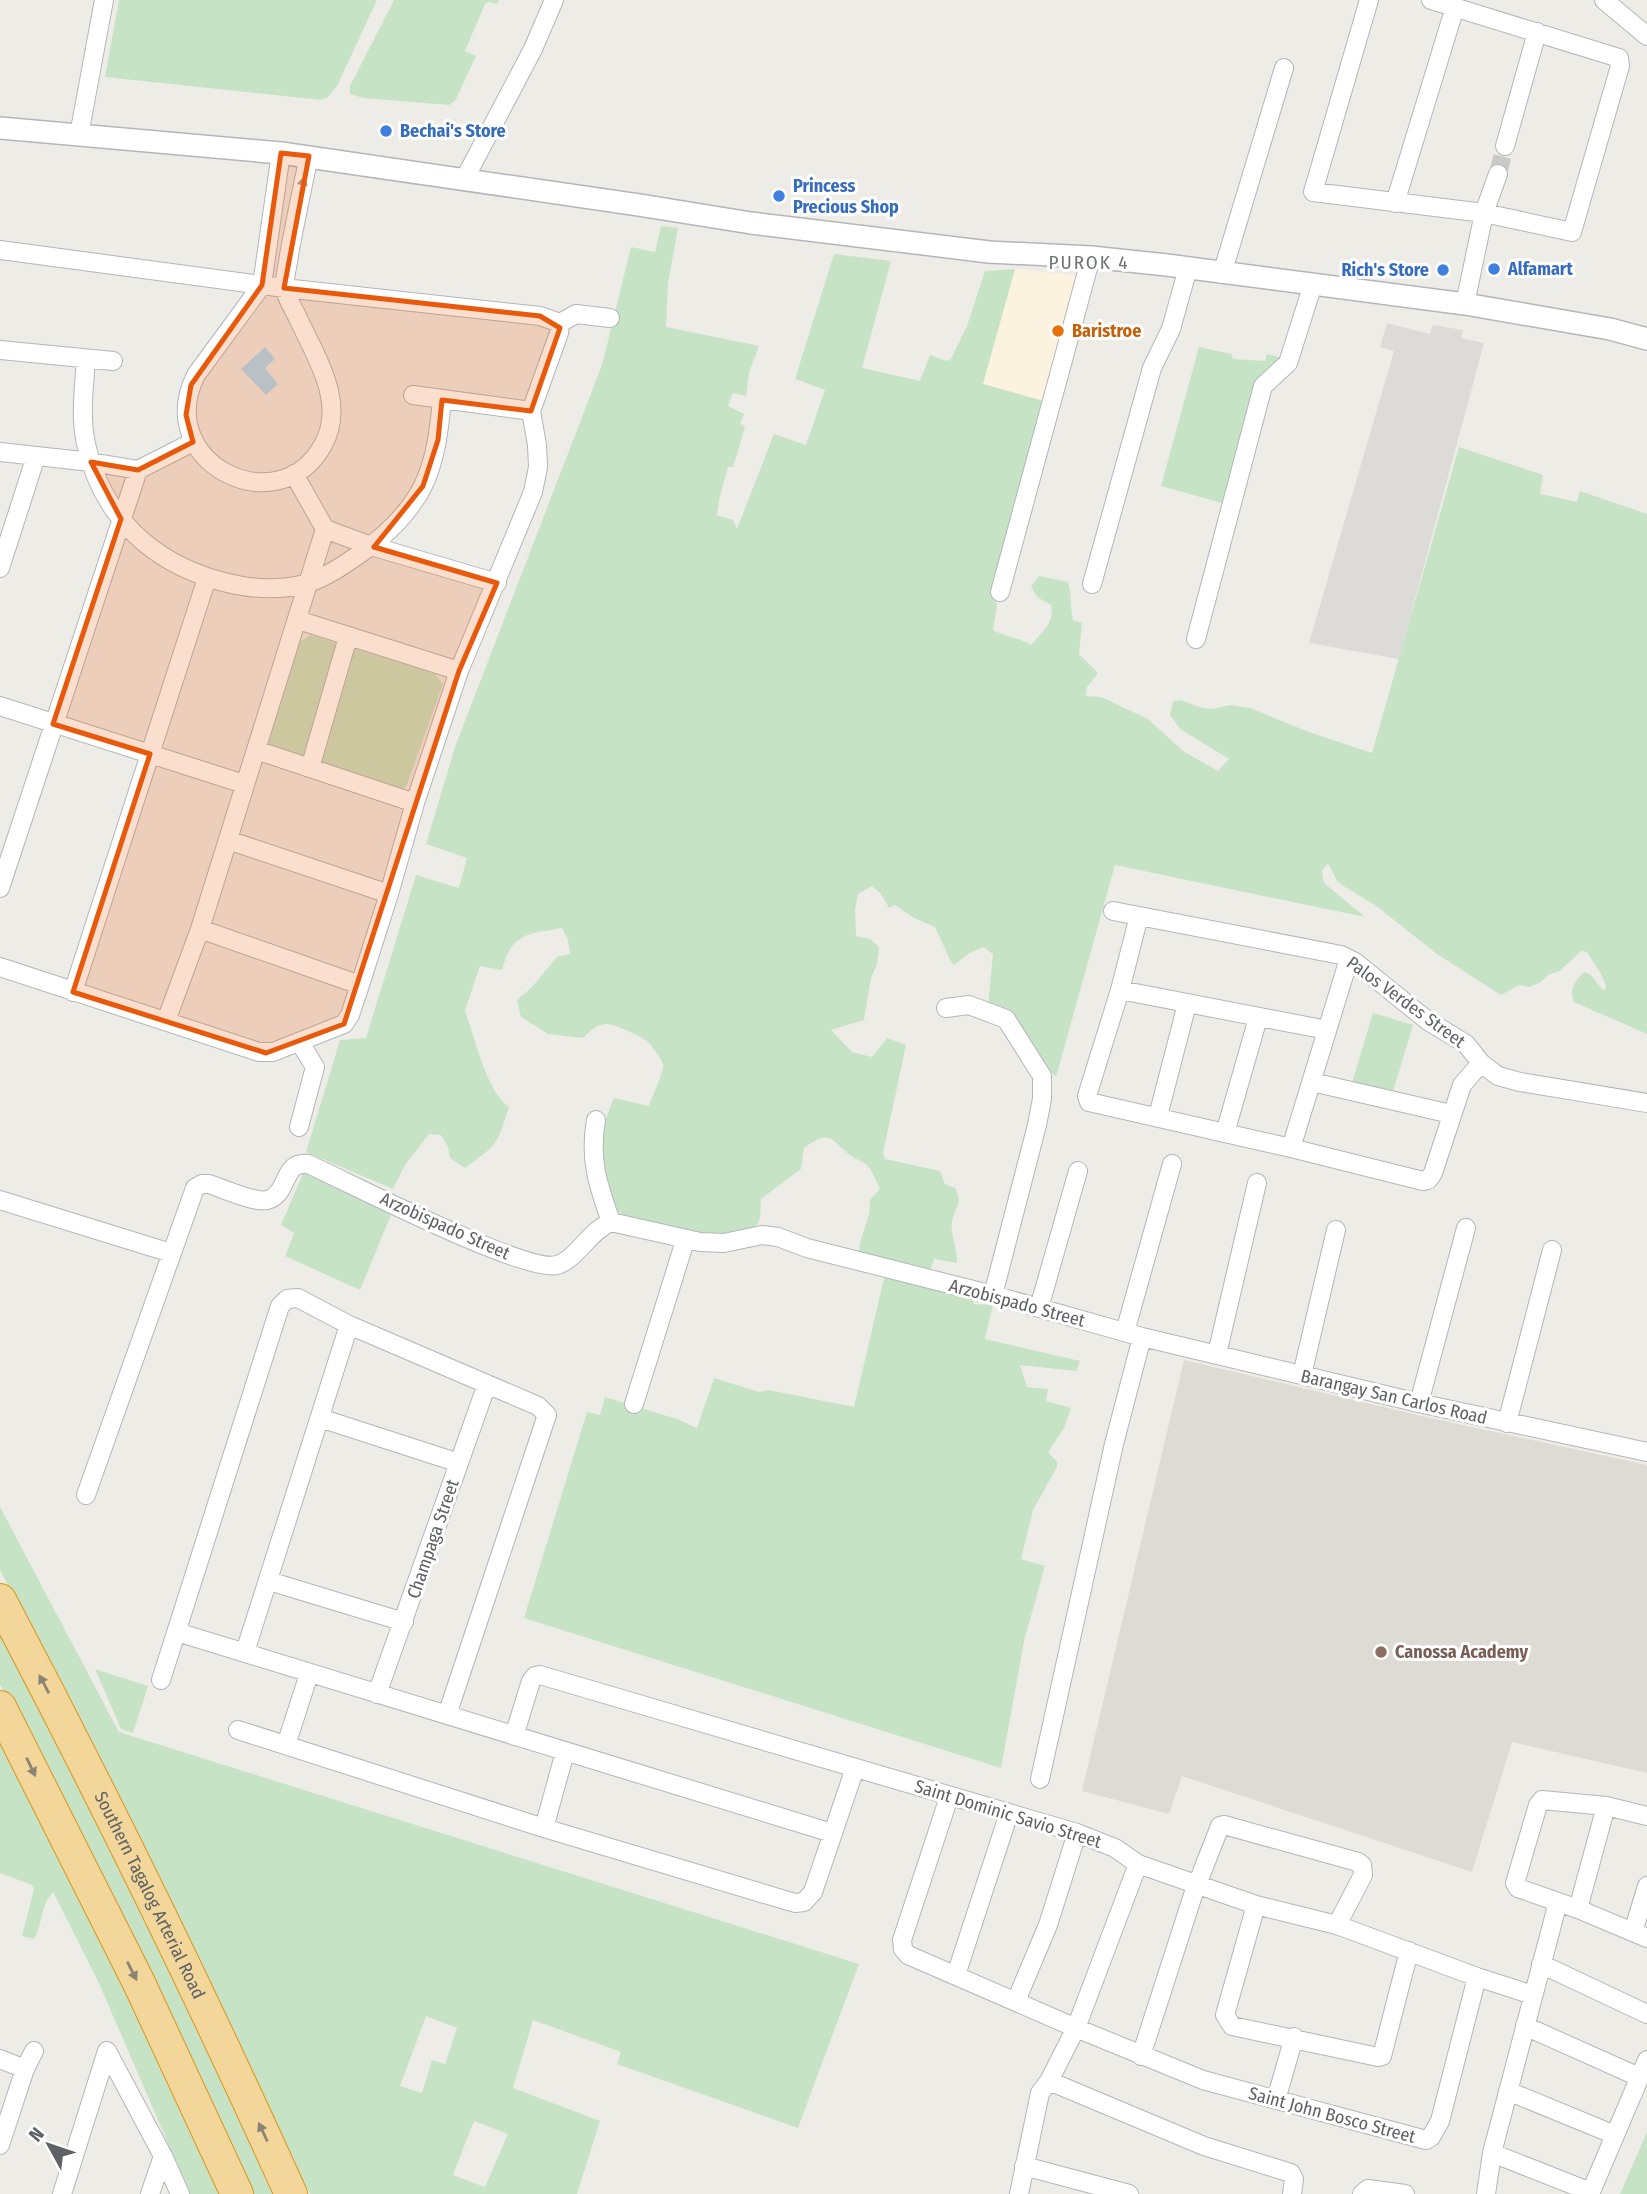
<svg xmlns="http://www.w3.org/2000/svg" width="1647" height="2194" font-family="'Fira Sans Condensed',sans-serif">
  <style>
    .commercial { fill: #fbf2df }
    .industrial { fill: #dddbd8 }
    .education { fill: #dedbd4 }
    .green { fill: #c7e3c5; fill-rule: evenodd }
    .water { fill: #aedbf7 }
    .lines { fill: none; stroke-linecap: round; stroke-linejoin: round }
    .minor-tunnel { stroke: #cac9c6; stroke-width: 18; stroke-dasharray: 18 9; stroke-linecap: butt }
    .minor-casing { stroke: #b3b6b9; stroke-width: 20 }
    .tertiary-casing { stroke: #b3b6b9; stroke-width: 24 }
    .motorway-casing { stroke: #de9417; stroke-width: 34 }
    .minor { stroke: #fff; stroke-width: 18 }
    .tertiary { stroke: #fff; stroke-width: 21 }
    .motorway { stroke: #f3d699; stroke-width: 32 }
    .oneway { fill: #9ea0a3 }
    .oneway2 { fill: #8b8475 }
    .marked { fill: #e8590c; fill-opacity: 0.2; stroke: #e8590c; stroke-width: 5; stroke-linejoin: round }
    .shop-dot { fill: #3f7fe0; stroke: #fff; stroke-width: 2.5 }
    .food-dot { fill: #e8710a; stroke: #fff; stroke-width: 2.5 }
    .education-dot { fill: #8d6e63; stroke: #fff; stroke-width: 2.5 }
    .labels { text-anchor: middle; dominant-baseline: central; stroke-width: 6; stroke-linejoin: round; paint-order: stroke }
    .shop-label { font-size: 18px; font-weight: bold; fill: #366cbe; stroke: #fff; text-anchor: start }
    .food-label { font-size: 18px; font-weight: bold; fill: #c56008; stroke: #fff; text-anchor: start }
    .street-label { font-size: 18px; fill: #5e6165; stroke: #fff }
    .education-label { font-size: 18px; font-weight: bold; fill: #785e54; stroke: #fff; text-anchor: start }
    .neighbourhood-label { font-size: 19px; letter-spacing: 2px; fill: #6f7377; stroke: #fff }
  </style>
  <rect width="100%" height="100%" fill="#eeece6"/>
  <!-- commercial -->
  <path class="commercial" d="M1015,269L1082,276L1047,402L982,384Z"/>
  <!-- industrial -->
  <path class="industrial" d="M1387,323L1430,334L1433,325L1463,330L1461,338L1484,343L1399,659L1309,643L1394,351L1380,347Z"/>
  <!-- education -->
  <path class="education" d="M1184,1360L1430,1418L1647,1465V1773L1512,1742L1472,1872L1182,1776L1169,1814L1082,1791Z"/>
  <!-- green -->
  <path class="green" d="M119,0H377L337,86L327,98L321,100L105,77Z
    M394,0H499L497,4L489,2L485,4L465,51L476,56L455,101L449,105L363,98L350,94V86Z
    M661,226L678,228L668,283L666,327L759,346L749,373L746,396L733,393L728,406L744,414L740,424L745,427L733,467H728L719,500L717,515L733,520L737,529L774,434L806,445L825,390L795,379L834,254L891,261L862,368L920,381L930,355L947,361L951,359L967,326L985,271L1015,269L983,384L1047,402L994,598L997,605L993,630C1005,637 1020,638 1031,645C1041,633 1055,623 1051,605L1037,597L1031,586L1039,576L1068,582C1072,595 1070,606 1073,620L1082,623L1079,654L1098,673L1087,687L1086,696L1101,697L1148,719L1183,751L1218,771L1229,759L1180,729L1170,715L1173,701L1180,700L1203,708L1213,709L1230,705L1250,708L1309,732L1372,753L1459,447L1543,475L1540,494L1577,502L1580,491L1647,514V1034L1574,1002C1569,989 1574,982 1584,972L1590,974L1604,991L1606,986L1601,974L1587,952L1581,951L1560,971L1548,975L1541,982L1529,987L1519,985L1501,995L1437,954L1375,905L1345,887L1337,881L1328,863L1322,871L1324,883L1365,917L1115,865L1056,1077L988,1006L993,954L983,947L968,954L954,965L951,962L935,927L914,918L895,905L889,908L881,894L872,886L858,894L855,910L856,936L870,939L879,947L877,964L871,978L864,1020L831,1030L852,1052L872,1057L887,1038L906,1045L883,1153L885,1159L940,1171L945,1184L955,1188C963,1203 955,1208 952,1222C950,1234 958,1250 957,1263L934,1259L929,1274L859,1255L860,1243L869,1214L870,1200L880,1189C876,1182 872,1169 866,1164C862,1161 855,1159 851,1156C830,1140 832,1128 804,1148L801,1169L761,1199C760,1207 762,1220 756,1226C732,1249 643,1228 618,1212C595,1184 599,1128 614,1098L649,1106C652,1097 664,1072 663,1064C661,1058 652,1046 647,1041C642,1037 613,1023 607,1024C597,1024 590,1031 583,1038L548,1034L521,1017L517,1000L532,987L557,957L570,954L568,940L562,928C528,934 512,932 502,970L480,966L465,1011C475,1037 486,1091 509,1107C497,1145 497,1145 465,1168L450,1158L448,1147L441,1135L429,1134L405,1165L393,1189L306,1152L340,1040L366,1038L416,875L459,888L467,858L426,844L455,747L602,365L631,247L655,252Z
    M1199,347L1231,354L1233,359L1265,361L1267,354L1283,358L1225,504L1161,486Z
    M311,635L435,674L443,684L406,787L397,791L276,751L268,742L299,642Z
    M1373,1013L1413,1025L1392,1095L1352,1083Z
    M304,1171L393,1210L360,1290L285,1256L294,1233L281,1225Z
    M885,1274L973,1298L974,1304L993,1305L985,1339L1080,1361L1076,1371L1020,1365L1027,1387L1048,1389L1046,1401L1071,1408L1064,1428L1048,1452L1057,1462V1467L1033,1510L1021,1559L1045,1566L1024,1641L1001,1768L524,1618L587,1412L600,1415L605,1397L677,1419L697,1428L714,1378L759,1392L769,1390L854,1407Z
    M0,1507L119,1732L859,1964L798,2128L617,2064L621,2052L533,2020L513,2088L600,2121L577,2194H310L244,2053L210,1990L95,1753L0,1570ZM426,2016L457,2028L445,2064L432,2060L422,2093L400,2086ZM474,2121L508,2134L485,2187L453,2175Z
    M0,1617L281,2194H248L29,1738L0,1685Z
    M95,1669L148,1686L133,1733L121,1729Z
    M0,1729L100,1930L221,2194H190L98,1981L53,1892C40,1906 43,1924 34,1939L22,1936L34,1889L32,1885L0,1873Z
    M1647,2132V2194H1620Z"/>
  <!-- water -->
  <path class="water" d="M265,347L275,359L265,368L278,384L266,395L241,369Z"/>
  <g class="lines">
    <!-- minor-tunnel -->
    <path class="minor-tunnel" d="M1498,174L1505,146"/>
    <defs>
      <path id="minor" d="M1369,0L1313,192L1484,213L1572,232L1620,66L1619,58L1431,0
        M1604,0L1647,36
        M79,135L104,0
        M1505,146L1537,32
        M281,153L262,285L196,375C152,462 278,526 323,445C347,402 315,356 297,316C293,308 285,296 285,287C284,277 288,265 289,255C295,222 302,189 309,156
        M464,180L533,49L554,0
        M1395,203L1455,7
        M0,250L284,288L540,316L560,323L576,314L610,318
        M1222,274L1284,68
        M1465,304L1484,213L1498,174
        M0,350L113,361
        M86,359C84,388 80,416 86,444C102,516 151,562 220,581C248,589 277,591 305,584C325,578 344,565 361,553C385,536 408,514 422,488C436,460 439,430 442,400
        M413,395L531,411
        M0,452L91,462L138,470L193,442
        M294,474L325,529L371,546L497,583
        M0,568L36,456
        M1092,584L1152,368L1171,329L1188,268
        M1000,592L1091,257
        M298,620L459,671
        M1196,639L1263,386L1288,363L1313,284
        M0,706L244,784
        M256,750L415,803
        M310,768L348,637
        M228,840L389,894
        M0,888L138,470
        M1113,911L1341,955L1355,962L1428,1021L1466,1044L1481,1063L1498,1076L1520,1082L1647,1103
        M1139,916L1120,990L1087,1096L1089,1102L1291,1148L1423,1181L1428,1180L1433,1173L1462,1085L1481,1063
        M200,929L360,985
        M0,967L259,1052H273L344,1024L350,1015L360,985L389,894L415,803L459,671L533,492L538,467L537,445L531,411L559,333L560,323
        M1120,990L1327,1030
        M73,992L207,578
        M946,1008L969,1005L1006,1019L1042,1076V1099L1037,1125L993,1295
        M166,1021L200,929L325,529
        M1312,1082L1451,1114
        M1158,1116L1187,1004
        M596,1120C589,1160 598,1185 611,1222
        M299,1127L315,1067L300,1043
        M1225,1133L1258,1018
        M1291,1148L1349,959
        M0,1200L171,1253
        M1039,1308L1078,1171
        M1125,1332L1172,1164
        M1217,1354L1257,1183
        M1302,1375L1336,1230
        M1419,1403L1466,1228
        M634,1404L685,1241
        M320,1418L459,1463
        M1507,1423L1552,1250
        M86,1495L195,1188L202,1184H209C222,1188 254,1203 267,1200C289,1195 282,1160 308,1164C348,1182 526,1274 557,1265C577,1259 589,1231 611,1222L700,1242L724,1243L762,1235L778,1237L807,1248L993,1295L1142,1337L1419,1403L1647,1452
        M269,1581L404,1622
        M177,1632L832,1833
        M245,1652L349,1325
        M161,1680L280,1306L287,1299L298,1298L349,1325L538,1406L547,1415L447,1715
        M377,1694L487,1384
        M238,1730L544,1828L795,1903L804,1902L813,1892L855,1768
        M514,1736L531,1681L535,1676L540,1675L1077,1833L1115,1848L1138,1864L1256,1905L1337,1925L1477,1977L1533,1995
        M286,1745L309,1674
        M1040,1779L1114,1444L1142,1337
        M949,1797L902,1940L903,1949L908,1955L1076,2028L1203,2080L1426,2140L1431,2137L1440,2121L1477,1977
        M1647,1816L1606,1806L1542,1800L1538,1805L1515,1883L1518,1888L1578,1909L1647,1938
        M544,1828L565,1752
        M1256,1905L1225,2015L1232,2026L1378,2057L1382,2056L1409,1951
        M1578,1909L1606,1806
        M1633,1932L1647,1886
        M1541,1964L1647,2014
        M956,1975L1009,1813
        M1016,2001L1048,1925L1077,1833
        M1525,2026L1639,2077
        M107,2051L163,2156L180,2194
        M1141,2056L1193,1895L1220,1826L1224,1825L1358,1862L1362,1865L1363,1875L1337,1925
        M0,2059L25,2069L0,2145
        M25,2069L34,2051
        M1049,2081L1204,2146L1291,2173L1294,2179L1292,2194
        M1508,2091L1615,2135
        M1276,2100L1294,2037
        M1492,2153L1591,2192
        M1024,2166L1129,2194
        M62,2194L107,2051
        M150,2194L163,2156
        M1019,2194L1040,2093L1049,2081L1076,2028L1138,1864
        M1362,2194L1368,2189L1405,2194
        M1486,2194L1492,2153L1558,1902
        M1590,2194L1647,2060"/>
      <path id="tertiary" d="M0,128L281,153L639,205L751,223L989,252L1091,257L1167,265L1465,304L1610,329L1647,339"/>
      <g id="motorway">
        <path id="s1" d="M0,1600C103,1795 200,1993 291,2194"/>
        <path d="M0,1707L139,1983L237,2194"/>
      </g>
    </defs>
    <!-- minor casing -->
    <use href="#minor" class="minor-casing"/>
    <!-- tertiary casing -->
    <use href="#tertiary" class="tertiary-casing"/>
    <!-- motorway casing -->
    <use href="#motorway" class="motorway-casing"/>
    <!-- minor -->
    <use href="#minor" class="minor"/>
    <!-- tertiary -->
    <use href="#tertiary" class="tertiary"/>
    <!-- motorway -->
    <use href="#motorway" class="motorway"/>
  </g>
  <!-- one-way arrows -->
  <defs><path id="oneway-solid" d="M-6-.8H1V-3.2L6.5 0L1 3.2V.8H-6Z" transform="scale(1.75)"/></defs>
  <use class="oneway" href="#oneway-solid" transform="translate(302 187) rotate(-78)"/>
  <g class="oneway2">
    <use href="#oneway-solid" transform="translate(44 1684) rotate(-118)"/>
    <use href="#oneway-solid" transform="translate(31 1767) rotate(64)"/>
    <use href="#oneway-solid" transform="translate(132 1971) rotate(63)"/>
    <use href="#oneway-solid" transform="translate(263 2132) rotate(-115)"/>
  </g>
  <!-- marked area -->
  <path class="marked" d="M281,153L309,156L284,288L540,316L560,328L531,411L442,400L438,440L423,486L374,547L497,583L459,671L344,1024L266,1053L73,992L150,754L53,724L121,519L91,462L138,470L193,442L186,415L191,385L262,285Z"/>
  <!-- markers -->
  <g class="shop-dot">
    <circle cx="386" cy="131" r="7"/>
    <circle cx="779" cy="196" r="7"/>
    <circle cx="1494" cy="269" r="7"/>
    <circle cx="1443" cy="270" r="7"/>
  </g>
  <circle class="food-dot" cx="1058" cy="331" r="7"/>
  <circle class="education-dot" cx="1381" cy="1652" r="7"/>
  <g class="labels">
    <!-- shop labels -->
    <g class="shop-label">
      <text x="400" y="131">Bechai's Store</text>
      <text x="793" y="186">Princess<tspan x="793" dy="21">Precious Shop</tspan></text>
      <text x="1508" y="269">Alfamart</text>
      <text x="1429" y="270" text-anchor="end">Rich's Store</text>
    </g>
    <!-- food labels -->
    <g class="food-label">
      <text x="1072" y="331">Baristroe</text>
    </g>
    <!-- street labels -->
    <g class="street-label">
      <text transform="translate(1406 1002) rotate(36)">Palos Verdes Street</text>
      <text transform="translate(445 1226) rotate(24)">Arzobispado Street</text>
      <text transform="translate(1017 1303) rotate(15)">Arzobispado Street</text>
      <text transform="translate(1394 1397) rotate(13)">Barangay San Carlos Road</text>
      <text transform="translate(433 1539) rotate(-71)">Champaga Street</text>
      <text transform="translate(1008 1814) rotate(17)">Saint Dominic Savio Street</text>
      <text stroke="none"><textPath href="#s1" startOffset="331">Southern Tagalog Arterial Road</textPath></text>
      <text transform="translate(1332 2115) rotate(15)">Saint John Bosco Street</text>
    </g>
    <!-- education labels -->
    <g class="education-label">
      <text x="1395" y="1652">Canossa Academy</text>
    </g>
    <!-- neighbourhood labels -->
    <g class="neighbourhood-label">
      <text x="1089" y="262">PUROK 4</text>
    </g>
  </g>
  <!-- north arrow -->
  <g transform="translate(49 2145) rotate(310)" stroke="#ffffff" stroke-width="5" paint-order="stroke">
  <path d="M0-5L12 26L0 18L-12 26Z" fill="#5e6165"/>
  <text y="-10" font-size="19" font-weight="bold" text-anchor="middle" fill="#5e6165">N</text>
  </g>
</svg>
